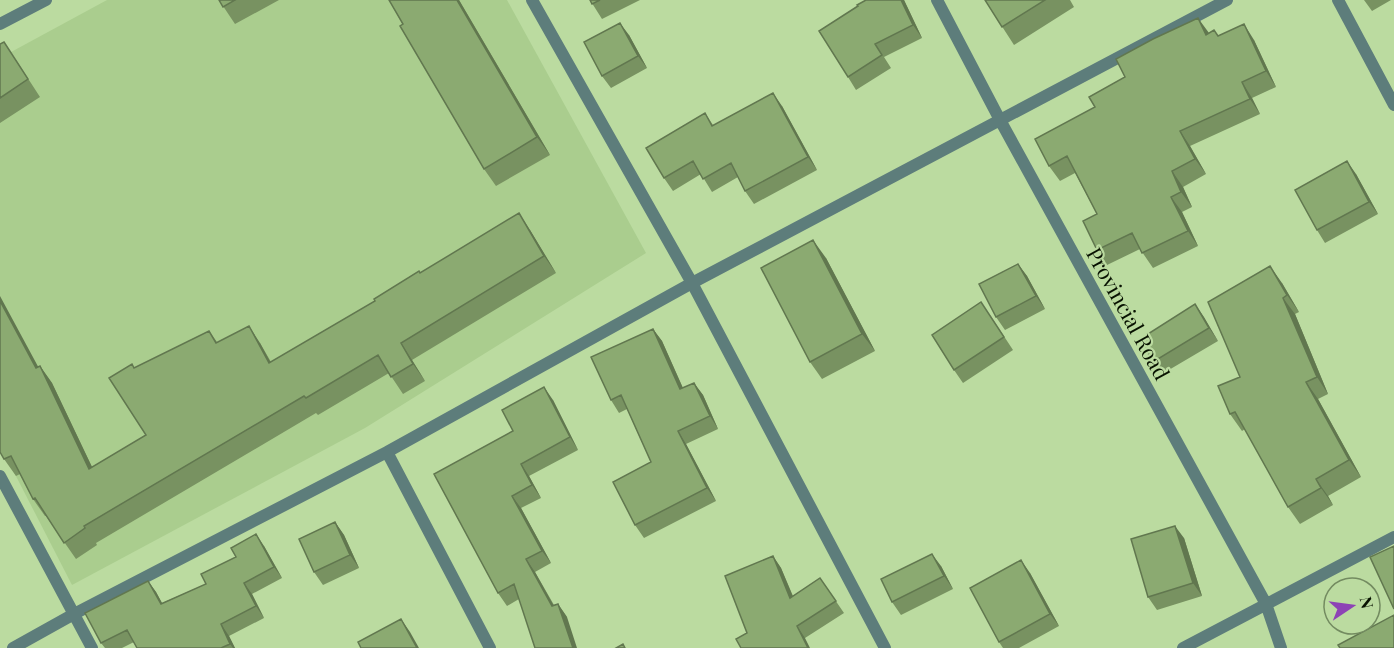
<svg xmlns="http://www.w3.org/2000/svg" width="1394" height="648" font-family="'Playfair Display',serif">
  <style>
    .built { fill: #aacd8e }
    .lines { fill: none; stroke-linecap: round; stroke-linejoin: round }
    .minor { stroke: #5d7d7b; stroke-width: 12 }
    .wall { fill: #789261 }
    .shaded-wall { fill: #61774f }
    .building { fill: #8baa71; stroke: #61774f; stroke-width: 1.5 }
    .labels { text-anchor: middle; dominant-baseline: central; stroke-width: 4.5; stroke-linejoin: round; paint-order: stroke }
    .street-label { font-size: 21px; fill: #081201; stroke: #bbdba0 }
  </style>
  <rect width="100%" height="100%" fill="#bbdba0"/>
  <!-- built -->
  <path class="built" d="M107,0H507L646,253L365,428L72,585L0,445V58Z"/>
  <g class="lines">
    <!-- minor -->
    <path class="minor" d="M532,0L692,283L885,648
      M937,0L1000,120L1266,604L1281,648
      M1338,0L1394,105
      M0,24L46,0
      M387,452L490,648
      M0,476L92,648
      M13,648L74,614L387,452L692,283L1227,0
      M1183,648L1394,537"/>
  </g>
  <!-- wall -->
  <path class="wall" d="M219,0H279L235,24Z
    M389,0H459L550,155L496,186L484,169Z
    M590,0H640L602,19Z
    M866,0H904L922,38L884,57L891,68L856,90L848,77L858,6Z
    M985,0H1070L1074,7L1014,45Z
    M1364,0H1391L1372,11Z
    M1214,30L1218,36L1254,40L1276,87L1252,98L1260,114L1190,146L1206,174L1183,187L1192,207L1182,212L1198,246L1153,268L1140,249L1107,265L1097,250V214L1075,173L1060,181L1049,166L1095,107L1209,33Z
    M629,35L647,68L611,88L602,76Z
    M0,44L16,60L40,97L0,123Z
    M782,106L817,170L754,204L745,191L738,177L712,192L701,174L673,191L664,178L705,113L713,125Z
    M1356,174L1378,214L1325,243L1317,230Z
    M530,230L556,273L412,360L425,381L403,394L389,373L318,415L316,413L96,543L97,545L76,559L46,516H45L33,499L20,474L16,476L4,459L38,367L40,366L52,383L92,467L146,435L135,368L209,331L217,342L260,343L271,362L375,301L420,273Z
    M826,258L875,351L822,379L810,362Z
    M1018,264L1027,276L1045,309L1005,330L996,317Z
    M1282,283L1299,312L1295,314L1328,394L1318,399L1361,477L1328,496L1333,505L1300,524L1288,507L1245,429L1242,431L1230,414L1240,377Z
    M1195,304L1218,341L1162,374L1153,362Z
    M990,315L1013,350L963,383L954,370Z
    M653,329L662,341L683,388L694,383L703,395L718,429L686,444L716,501L644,538L635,525L651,462L627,409L619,413L611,400Z
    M553,400L578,450L529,476L541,498L521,508L551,563L535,572L554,605L558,604L567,617L519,599L507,606L498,593L513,431Z
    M335,522L344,535L359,568L323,585L314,572Z
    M1184,538L1202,596L1157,610L1148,597Z
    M264,546L282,578L252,594L264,618L229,636L235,648H137L134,642L122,648H105L101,643L148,581L156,592L162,603L206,584Z
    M773,556L781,568L793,596L820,578L844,613L805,638L747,633Z
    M941,566L953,589L901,615L892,602Z
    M1030,573L1059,626L1019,648H1003L999,642Z"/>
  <!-- shaded-wall -->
  <path class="shaded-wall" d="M457,0H459L550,155L537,137Z
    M901,0H904L922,38L913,25Z
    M1198,18L1209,33L1206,35Z
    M620,23L629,35L647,68L638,56Z
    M1244,24L1254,40L1276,87L1266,71Z
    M1242,82L1252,98L1260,114L1250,99Z
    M773,93L782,106L817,170L808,157Z
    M1180,131L1190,146L1206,174L1195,159Z
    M1347,161L1356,174L1378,214L1369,202Z
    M1172,171L1183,187L1192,207L1181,192Z
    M1171,197L1182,212L1198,246L1188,231Z
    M519,213L530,230L556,273L544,256Z
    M813,240L826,258L875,351L862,334Z
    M1018,264L1027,276L1045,309L1036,296Z
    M1270,266L1282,283L1299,312L1287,295Z
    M0,296L48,385L36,368L0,301Z
    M1283,298L1295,314L1328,394L1317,377Z
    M1195,304L1204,317L1218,341L1209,328Z
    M249,326L260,343L280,380L269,363Z
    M653,329L662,341L689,402L680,389Z
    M401,343L412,360L425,381L413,364Z
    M40,366L52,383L101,486L89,469Z
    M1306,382L1318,399L1361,477L1349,460Z
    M694,383L703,395L718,429L710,416Z
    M544,387L553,400L578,450L570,437Z
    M678,431L686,444L716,501L707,488Z
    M521,464L529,476L541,498L532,485Z
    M1316,479L1328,496L1333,505L1321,488Z
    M512,496L521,508L551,563L542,551Z
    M335,522L344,535L359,568L350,555Z
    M1175,526L1184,538L1202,596L1193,583Z
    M256,534L264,546L282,578L274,567Z
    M932,554L941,566L953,589L944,576Z
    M773,556L781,568L798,609L790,598Z
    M526,559L535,572L561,619L552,606Z
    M1021,560L1030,573L1059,626L1050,614Z
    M148,581L156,592L169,616L161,604Z
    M244,583L252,594L264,618L256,606Z
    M558,604L567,617L577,648H573Z
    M401,619L410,632L419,648H417Z
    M221,624L229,636L235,648H233L230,644Z
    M797,626L805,638L810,648H808Z"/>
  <!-- building -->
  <path class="building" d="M219,0H235L223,7Z
    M389,0H457L537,137L484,169L400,26L403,24Z
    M590,0H600L592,4Z
    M866,0H901L913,25L875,44L882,55L848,77L819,31L858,6L857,5Z
    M985,0H1045L1002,27Z
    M1198,18L1206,35L1214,30L1218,36L1244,24L1266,71L1242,82L1250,99L1180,131L1195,159L1172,171L1181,192L1171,197L1188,231L1142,253L1132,233L1097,250L1083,221L1097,214L1067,156L1049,166L1035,139L1095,107L1089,97L1125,77L1116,59L1153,39Z
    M620,23L638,56L602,76L584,42Z
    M4,42L28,79L0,98V44Z
    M773,93L808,157L745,191L731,163L703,179L693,161L664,178L646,148L705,113L712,126Z
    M1347,161L1369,202L1317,230L1295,190Z
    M519,213L544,256L401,343L413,364L391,377L378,355L306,398L304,396L84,526L85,528L64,543L35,498L33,499L11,456L4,459L0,452V301L36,368L40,366L89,469L146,435L109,378L132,364L134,368L209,331L216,343L249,326L269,363L375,301L374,299L419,271L420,273Z
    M813,240L862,334L810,362L761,268Z
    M1018,264L1036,296L996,317L979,284Z
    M1270,266L1287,295L1283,298L1317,377L1306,382L1349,460L1316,479L1321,488L1288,507L1235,412L1230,414L1218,386L1240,377L1208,302Z
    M981,302L1004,337L954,370L932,335Z
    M1195,304L1209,328L1153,362L1140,339Z
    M653,329L680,389L694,383L710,416L678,431L707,488L635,525L613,482L651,462L621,395L611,400L591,357Z
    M544,387L570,437L521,464L532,485L512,496L542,551L526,559L552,606L558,604L573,648H535L514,584L498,593L434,474L513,431L502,410Z
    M335,522L350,555L314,572L299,539Z
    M1175,526L1193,583L1148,597L1131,539Z
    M256,534L274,567L244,583L256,606L221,624L230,644L221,648H137L127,630L101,643L85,613L148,581L161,604L206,584L201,574L236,557L231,548Z
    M1394,546V609L1370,557Z
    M932,554L944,576L892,602L881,579Z
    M773,556L790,598L820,578L836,601L797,626L808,648H741L736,639L747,633L725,576Z
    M1021,560L1050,614L999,642L970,588Z
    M1394,615V648H1340L1338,645Z
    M401,619L417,648H361L358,642Z
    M623,644L625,648H616Z"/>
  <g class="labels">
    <!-- street labels -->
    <g class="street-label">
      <text transform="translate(1129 313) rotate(61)">Provincial Road</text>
    </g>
  </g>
  <!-- north arrow -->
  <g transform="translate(1352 606) rotate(77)"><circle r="28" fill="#bbdba0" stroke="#738b60" stroke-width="1.5"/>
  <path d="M0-4.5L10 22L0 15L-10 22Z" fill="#8d43b5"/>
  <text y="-9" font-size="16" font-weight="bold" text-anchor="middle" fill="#081201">N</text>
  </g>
</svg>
